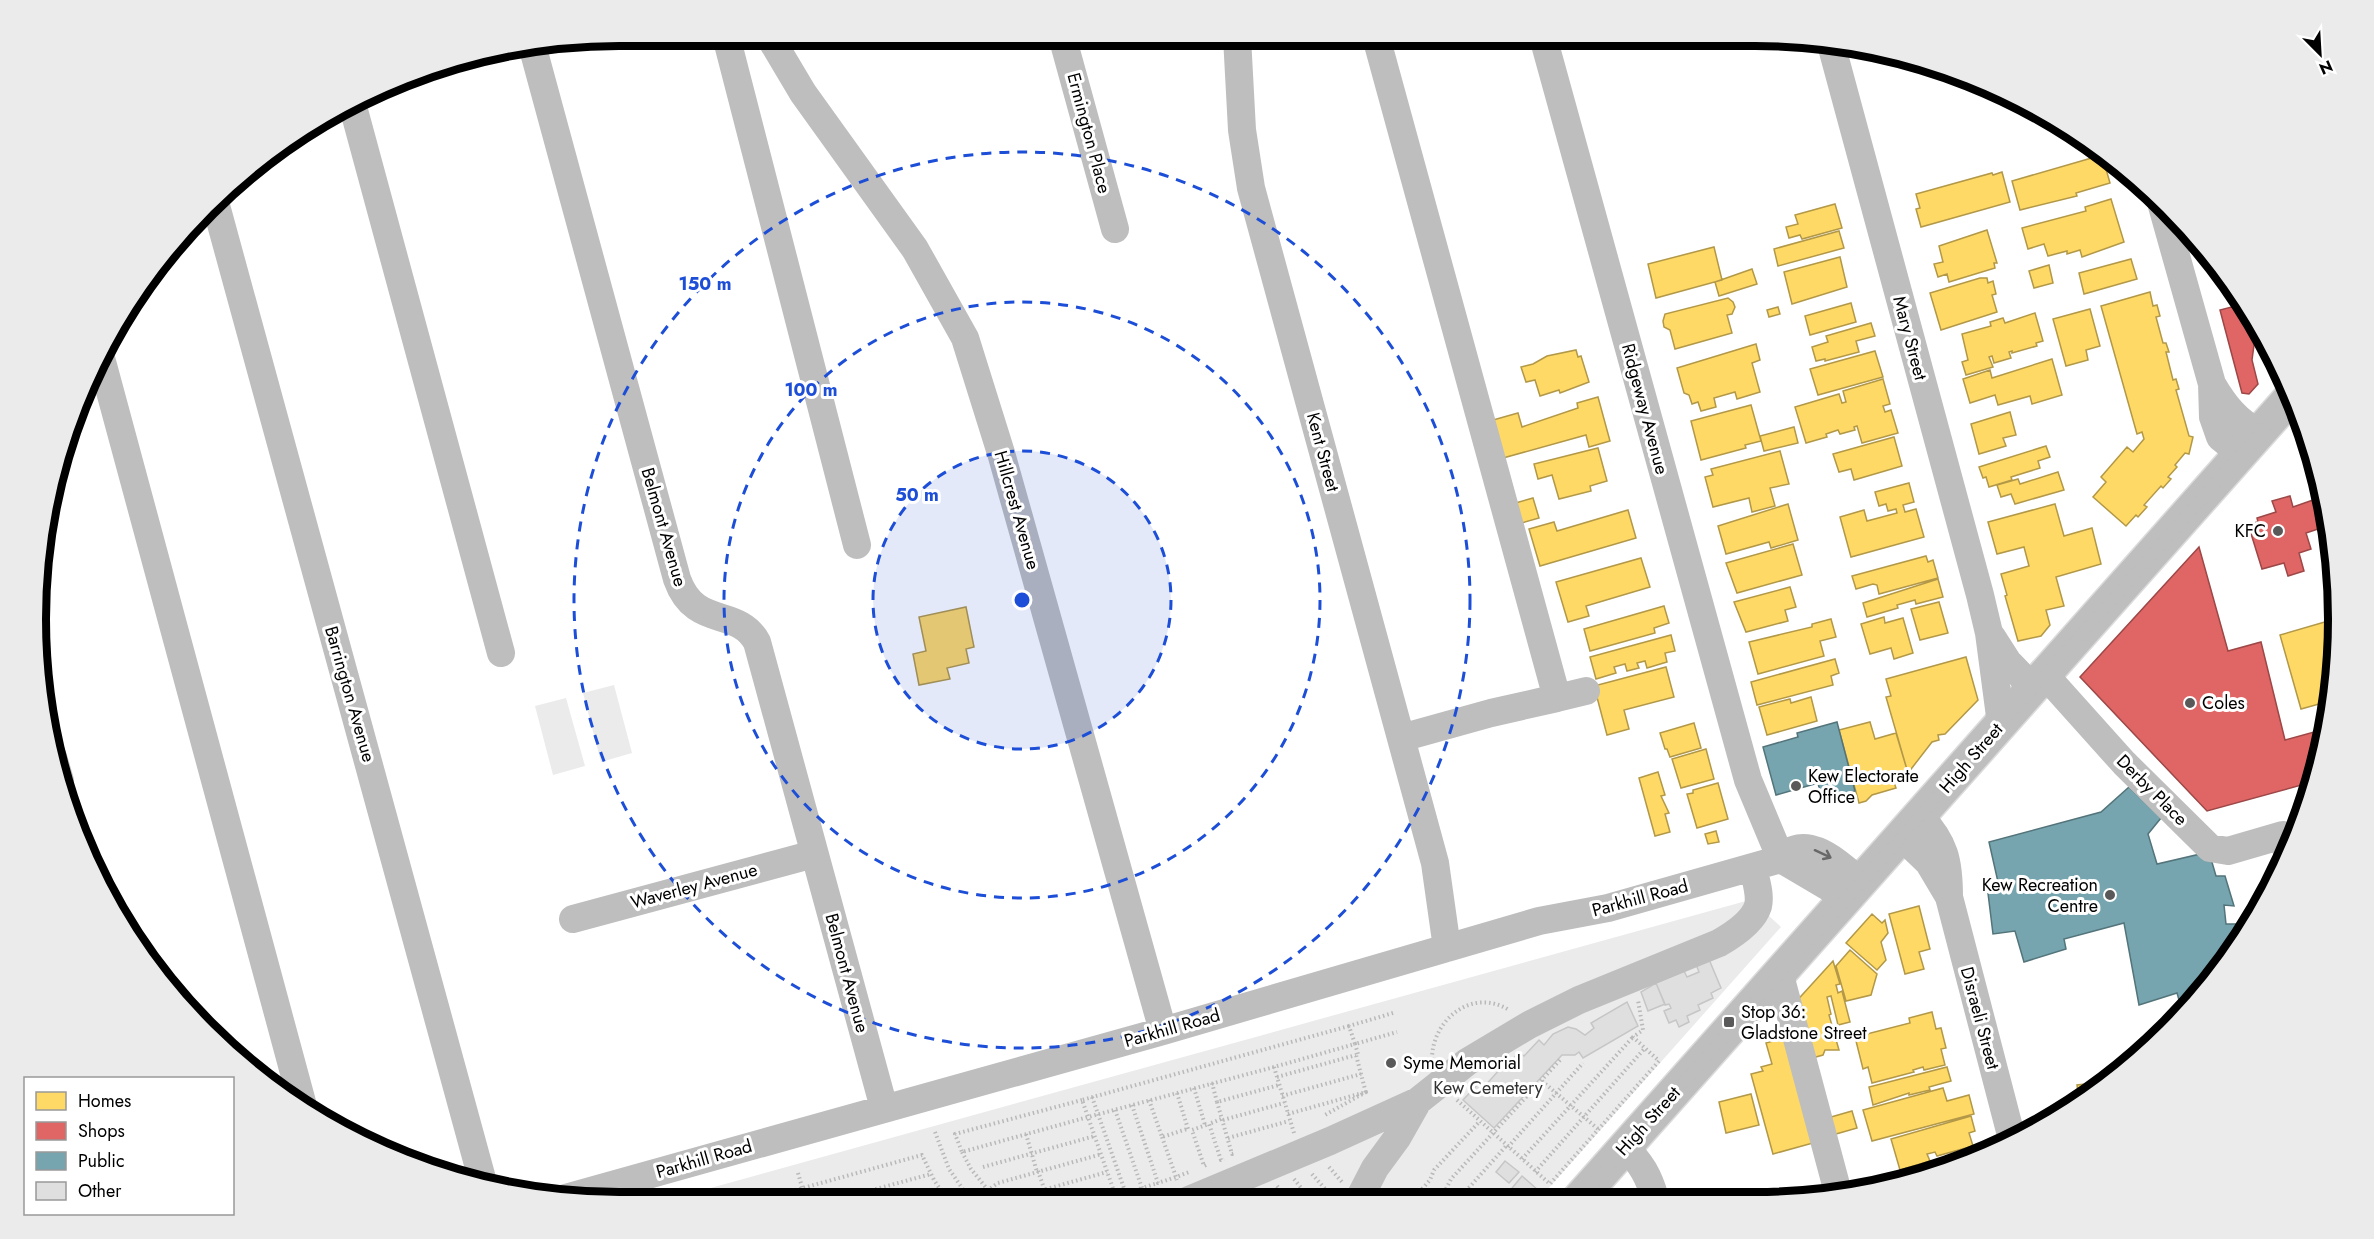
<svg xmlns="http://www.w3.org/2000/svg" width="2374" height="1239" font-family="Jost,sans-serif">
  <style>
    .green { fill: #ebebeb }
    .homes { fill: #ffd966; stroke: #b29847; stroke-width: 1.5 }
    .shops { fill: #e06666; stroke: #9d4747; stroke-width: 1.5 }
    .public { fill: #76a5af; stroke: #53747a; stroke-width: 1.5 }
    .building { fill: #dfdfdf; stroke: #c6c6c6; stroke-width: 1.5 }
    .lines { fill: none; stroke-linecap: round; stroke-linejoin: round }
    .major-casing { stroke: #dbdbdb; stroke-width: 36 }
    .path { stroke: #b9b9b9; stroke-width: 4; stroke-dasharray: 1.5 3; stroke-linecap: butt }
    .minor { stroke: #bebebe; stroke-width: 28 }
    .major { stroke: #bebebe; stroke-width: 33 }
    .tram { stroke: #bebebe; stroke-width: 1.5 }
    .oneway { stroke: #686868 }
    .ring { fill: none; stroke: #1d4ed8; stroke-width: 3; stroke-dasharray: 10 8 }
    .poi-dot { fill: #595959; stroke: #fff; stroke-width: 2 }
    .labels { text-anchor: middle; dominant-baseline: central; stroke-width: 6; stroke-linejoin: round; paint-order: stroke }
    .street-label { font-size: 18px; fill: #000; stroke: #fff }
    .poi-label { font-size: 18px; fill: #000; stroke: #fff; text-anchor: start }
    .park-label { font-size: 18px; fill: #323232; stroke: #fff }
    .rim { fill: none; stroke: #000; stroke-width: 8 }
    .centre { fill: #1d4ed8; stroke: #fff; stroke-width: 3 }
    .ring-label { font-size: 18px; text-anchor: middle; font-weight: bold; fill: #1d4ed8; stroke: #fff; stroke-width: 6; stroke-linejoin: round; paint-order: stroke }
  </style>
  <rect width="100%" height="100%" fill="#fff"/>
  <!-- green -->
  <path class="green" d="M614,685L632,753L601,762L583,693Z
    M566,698L585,766L553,775L535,706Z
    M1746,901L1758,906L1781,927L1539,1199L660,1202Z"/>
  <!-- homes -->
  <path class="homes" d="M2102,155L2110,183L2076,193L2077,196L2020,210L2012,181Z
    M2002,172L2010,202L1921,227L1916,209L1920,208L1916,194L1992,173L1993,175Z
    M2111,199L2124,242L2082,257L2080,250L2067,254V251L2048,256L2044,244L2028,249L2022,228L2086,211L2085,207Z
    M1835,204L1842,228L1802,239L1800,235L1789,238L1786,227L1798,224L1795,215Z
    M1987,230L1997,263H1994L1995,268L1949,282L1947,274L1938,277L1934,264L1943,262L1939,246Z
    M1839,231L1844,248L1778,266L1774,249Z
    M1714,247L1722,280L1656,298L1648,264Z
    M1840,257L1847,287L1792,304L1784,272Z
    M2131,259L2137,279L2084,294L2079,273Z
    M2049,265L2053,283L2034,288L2029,271Z
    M1752,269L1757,284L1719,296L1715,282Z
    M1980,278H1987L1988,283L1993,281L1996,294L1992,295L1997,312L1941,330L1930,293Z
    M2150,292L2153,306L2157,305L2160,316L2156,317L2163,343H2166L2169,352H2166L2173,380L2176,379L2179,389L2176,390L2189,436L2193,437L2189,454L2185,453L2175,465L2177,467L2168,477L2171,479L2163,488L2161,486L2144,505L2147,507L2138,517L2136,515L2126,526L2093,497L2106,482L2101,477L2127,447L2133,452L2144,439L2142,432L2137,434L2101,306Z
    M1728,298L1733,302L1735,307L1732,314L1727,315L1732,333L1675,349L1670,330L1664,327L1663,321L1665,314Z
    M1851,303L1856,322L1810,335L1805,316Z
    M1778,307L1780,314L1769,317L1767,310Z
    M2090,309L2100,346L2086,350L2088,360L2066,366L2053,319Z
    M2035,313L2043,341L2036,343L2037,346L2012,353V351L2009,352L2011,358L1994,363L1992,356L1989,357L1993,367L1966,375L1962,362L1968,360L1962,334L1991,326L1990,322L2003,318L2005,323Z
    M1871,323L1875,336L1856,341L1859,352L1825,361V359L1816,361L1812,347L1828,342L1826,336Z
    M1756,344L1760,360L1752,363L1760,392L1737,399L1735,392L1714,398L1716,407L1701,411L1698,402L1692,404L1689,395L1684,393L1677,368Z
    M1576,350L1578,357L1581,356L1589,382L1560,393L1559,390L1540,396L1535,380L1526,382L1521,367L1533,364L1547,356Z
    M1875,351L1883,377L1818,395L1810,369Z
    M2052,359L2062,395L2032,404L2030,396L1998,405L1995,395L1970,403L1963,379L1990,370L1992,378Z
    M1883,379L1890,404L1883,406L1885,412L1891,410L1898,433L1862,443L1857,426L1854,427L1855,430L1840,434L1838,430L1826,434L1827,437L1806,443L1795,407L1839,394L1842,403L1846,402L1843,391Z
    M1598,397L1610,441L1589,447L1586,435L1503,458L1493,420L1518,413L1522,427L1578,408L1577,403Z
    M1751,405L1761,441L1745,445L1746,448L1701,460L1691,421Z
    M2010,412L2016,435L2003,438L2006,446L1979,454L1971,424Z
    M1794,427L1798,443L1764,451L1760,436Z
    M1894,437L1902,466L1854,480L1851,469L1839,472L1833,454Z
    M2046,446L2050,457L2038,461L2040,468L2011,477L2012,480L1989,487L1986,477L1983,478L1979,467Z
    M1598,448L1607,481L1590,486L1591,491L1559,499L1552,475L1538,479L1534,464Z
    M1780,451L1789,484L1770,488L1775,506L1752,512L1749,498L1713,507L1705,477L1713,475L1711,469Z
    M2058,472L2064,490L2015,504L2011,494L2001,497L1997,485L2018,479L2020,484Z
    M1909,483L1914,502L1903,505L1905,512L1916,509L1924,537L1851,557L1840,517L1864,510L1867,521L1897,513L1896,509L1888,511L1886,504L1879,506L1875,492Z
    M1533,498L1539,518L1518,524L1512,504Z
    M1788,504L1798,540L1771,548L1769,542L1726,554L1718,526Z
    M2055,504L2064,536L2092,528L2101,564L2056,577L2064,606L2046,610L2050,625L2041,636L2018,641L2005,596L2007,595L2001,574L2029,566L2024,547L1997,554L1988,522Z
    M1628,510L1636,538L1540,566L1529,529L1554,522L1557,531Z
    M1793,544L1802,575L1737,593L1726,563Z
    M1926,556L1928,562L1933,560L1938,578L1879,594L1877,585L1873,584L1856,589L1852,576Z
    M1641,558L1650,587L1586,606L1589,616L1568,622L1556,582Z
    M1938,579L1943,597L1916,604L1915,600L1897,605L1898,608L1867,617L1863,603Z
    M1790,587L1796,607L1785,610L1788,621L1746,632L1734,602Z
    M1939,602L1948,633L1920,640L1911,609Z
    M1664,606L1669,623L1654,628L1655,633L1590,651L1584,629Z
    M966,607L974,647L966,649L969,663L947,668L950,679L919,685L913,654L926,651L919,617Z
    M1884,617L1885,623L1903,618L1913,653L1894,659L1891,648L1870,654L1861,624Z
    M1831,619L1836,637L1820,641L1824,656L1758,674L1749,642L1812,627V624Z
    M2335,619L2337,658L2330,701L2301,709L2280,635Z
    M1671,635L1675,651L1665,653L1667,662L1647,668L1645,661L1637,663L1639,668L1627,671L1625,664L1614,667L1616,673L1596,679L1590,657Z
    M1966,657L1978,700L1945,734L1938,735L1939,740L1932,742L1908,773L1886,697L1891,696L1886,679Z
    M1835,659L1839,673L1831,676L1833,685L1757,705L1751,682Z
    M1666,667L1674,697L1624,710L1629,729L1607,735L1594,686Z
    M1811,697L1817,721L1767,735L1759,707L1790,699L1791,703Z
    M1870,722L1875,739L1896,733L1908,773L1892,777L1896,788L1872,795L1866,801L1859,803L1839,730Z
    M1694,723L1701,748L1670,757L1667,749H1665L1660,733Z
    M1706,749L1714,779L1681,788L1672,759Z
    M1658,772L1665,795L1661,796L1669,813L1665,814L1670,832L1655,836L1639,778Z
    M1718,783L1728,819L1697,828L1687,794L1693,793V790Z
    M1716,831L1719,842L1708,844L1705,834Z
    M1919,906L1930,949L1919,952L1924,969L1905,974L1889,914Z
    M1872,914L1882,923L1885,920L1888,933L1881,942L1886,960L1877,970L1846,943Z
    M1850,950L1877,974L1871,995L1846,1001L1836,966Z
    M1833,961L1840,984L1836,985L1838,993L1842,991L1850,1022L1838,1025L1831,996L1827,997L1831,1014L1829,1015L1839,1050H1825L1823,1055L1812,1058L1793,1005Z
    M1932,1012L1936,1029L1941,1028L1946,1048L1941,1049L1945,1065L1924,1070L1923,1067L1913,1070L1914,1072L1872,1083L1868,1067L1863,1069L1855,1037L1910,1023L1909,1018Z
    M1790,1036L1813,1143L1773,1154L1751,1074L1763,1071L1761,1067L1772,1064L1766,1043Z
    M1947,1067L1951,1081L1929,1087L1930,1090L1909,1095V1093L1873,1105L1869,1087Z
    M2104,1082L2105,1085L2079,1100L2077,1085Z
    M1943,1088L1947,1101L1969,1095L1974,1114L1872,1141L1863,1110Z
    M1751,1094L1759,1125L1726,1133L1719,1102Z
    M1852,1111L1857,1128L1829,1136L1824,1119Z
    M1971,1116L1975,1131L1969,1133L1973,1146L1937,1156L1935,1152L1927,1154L1930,1161L1900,1170L1891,1139Z
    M1973,1155L1974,1160L1909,1177L1908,1173L1948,1165V1162Z"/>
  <!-- shops -->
  <path class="shops" d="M2243,304L2263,334L2254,345L2252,360L2258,384L2249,394L2242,393L2220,310Z
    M2290,496L2293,507L2313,500L2321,528L2306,533L2311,549L2299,553L2304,571L2288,576L2284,563L2262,569L2248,524L2258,522L2257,518L2276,512L2272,501Z
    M2199,547L2228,651L2261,642L2285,740L2325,729L2315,778L2304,781L2305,784L2207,811L2080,677Z"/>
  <!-- public -->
  <path class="public" d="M1837,722L1855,791L1822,800L1818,783L1776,795L1763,747L1798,737L1797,733Z
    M2129,787L2161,818L2148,834L2157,864L2209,852L2216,876H2225L2234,906L2224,905L2226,924H2239L2241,933L2193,1004L2183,1014L2177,993L2139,1005L2124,923L2064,939L2066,949L2024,962L2015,931L1993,934L1987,885L1998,882L1989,842L2101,812Z"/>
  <!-- building -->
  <path class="building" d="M1708,957L1721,988L1711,993L1713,998L1698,1005L1700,1010L1687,1016L1689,1022L1679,1027L1676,1020L1669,1023L1664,1011L1671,1008L1669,1004L1665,1005L1656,983L1684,971L1687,977L1699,972L1695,962Z
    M1656,983L1665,1004L1648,1011L1641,992Z
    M1627,1002L1638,1026L1583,1058L1579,1052L1575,1055H1562L1494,1128L1463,1100L1478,1084L1483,1088L1509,1059L1511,1061L1519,1052L1524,1056L1539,1040L1544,1045L1553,1034L1568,1027L1576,1029L1585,1035L1594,1028L1591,1023Z
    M1505,1161L1519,1172L1509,1183L1496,1172Z
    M1522,1176L1538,1190L1530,1199H1503Z"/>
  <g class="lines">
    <defs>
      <path id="major" d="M1579,1199L2291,397"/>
    </defs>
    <!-- major casing -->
    <use href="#major" class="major-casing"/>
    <!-- path -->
    <path class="path" d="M1393,1013L1349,1026L1355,1044L1397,1032
      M1432,1059C1432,1020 1472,987 1509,1010
      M1274,1067L1088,1117L1082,1100L1349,1026
      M1277,1077L1356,1055
      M1542,1081L1598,1129
      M1212,1083L1217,1102L1279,1085
      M1194,1088L1205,1125
      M1177,1093L1188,1129
      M1282,1096L1361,1074
      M1092,1097L1126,1194L1142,1188
      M1082,1100L955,1134L962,1152L1088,1117L1116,1197L1126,1194
      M1149,1100L1162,1137L1187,1129
      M1457,1100L1550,1184L1659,1061L1633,1037L1643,1030L1638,1000
      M1217,1102L1232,1154L1236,1153
      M1132,1105L1158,1183L1176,1177L1177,1180
      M1115,1110L1142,1188L1158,1183
      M1288,1114L1366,1092L1323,1116
      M1221,1119L1209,1124L1221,1160L1224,1159
      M1223,1120L1284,1103
      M935,1132L949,1169L971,1201
      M1294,1133L1274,1067L1355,1044L1358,1054L1356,1055L1366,1093
      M1026,1134L1037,1172
      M1162,1137L1176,1177L1189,1172
      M1228,1138L1289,1121
      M1508,1147L1583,1063
      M962,1152L971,1169L988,1190L998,1183L1102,1154
      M1522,1159L1633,1037
      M1206,1165L1204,1166L1192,1130L1209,1124
      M983,1167L1095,1136
      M1329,1167L1342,1182
      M1038,1171L1048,1200
      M1535,1172L1645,1048
      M798,1173L806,1201
      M1312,1174L1334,1199
      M1294,1179L1311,1200
      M1277,1186L1288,1200
      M988,1190L999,1200
      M1260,1193L1265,1200
      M1011,1199L1107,1172
      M1413,1199L1430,1180L1434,1170L1480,1121
      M1437,1199L1446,1189L1451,1179L1560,1060
      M1461,1199L1466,1191L1506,1146
      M1102,1200L1116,1197L1117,1200
      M756,1201L922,1155L934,1180L948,1201
      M832,1201L931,1174
      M909,1201L942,1191"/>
    <!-- minor -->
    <path class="minor" d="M726,36L857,545
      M769,36L803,93L915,249L965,338L1001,453L1163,1031
      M1062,36L1115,229
      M1237,37L1242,130L1251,188L1435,863L1447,948
      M1376,37L1557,698L1491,713L1401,738
      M1543,37L1748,780L1781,859
      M1831,44L1980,595L1989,633L2001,724
      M532,45L677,579C695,630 737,606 757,642L884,1108
      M352,103L501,653
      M215,202L484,1186
      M2162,206L2212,384L2213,417L2220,437L2241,454
      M101,358L303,1106
      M2212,384C2225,406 2237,421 2259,433
      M1992,637L2008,662L2033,688
      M2045,675L2124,763L2210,848L2228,851L2283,835L2287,852
      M1557,698L1586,691
      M53,757L60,781
      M1920,816C1945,843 1949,861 1949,897L2012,1139
      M1901,836L1929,863L1948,895
      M1781,859L1830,888L1844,900
      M573,919L814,854
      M1781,972V979L1839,1196
      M1625,1148C1641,1162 1649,1177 1655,1198
      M562,1199L1163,1031L1539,921L1608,908L1781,859C1806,830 1840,865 1861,882
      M1359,1199L1375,1168L1397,1138L1418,1101
      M1189,1200L1330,1141L1418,1101L1467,1062L1529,1025L1579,1000L1719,943C1733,935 1753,922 1758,906C1761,894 1755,878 1753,867"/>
    <!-- major -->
    <use href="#major" class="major"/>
    <!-- tram -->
    <path class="tram" d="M1572,1199L2289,392
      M1587,1199L2294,403"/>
  </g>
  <!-- one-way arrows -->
  <defs><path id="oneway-shaft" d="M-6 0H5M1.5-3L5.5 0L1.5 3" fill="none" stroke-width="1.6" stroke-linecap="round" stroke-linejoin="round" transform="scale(1.5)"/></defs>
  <use class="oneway" href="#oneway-shaft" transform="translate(1823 854) rotate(25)"/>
  <!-- distance rings -->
  <circle cx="1022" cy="600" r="149" fill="#1d4ed8" fill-opacity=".12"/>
  <g class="ring">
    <circle cx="1022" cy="600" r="149"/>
    <circle cx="1022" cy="600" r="298"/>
    <circle cx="1022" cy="600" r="448"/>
  </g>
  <!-- markers -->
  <g class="poi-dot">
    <circle cx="2278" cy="531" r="6"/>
    <circle cx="2190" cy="703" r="6"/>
    <circle cx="1796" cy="786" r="6"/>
    <circle cx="2110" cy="895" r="6"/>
    <rect x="1723" y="1016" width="12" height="12" rx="3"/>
    <circle cx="1391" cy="1063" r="6"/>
  </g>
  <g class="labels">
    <!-- street labels -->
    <g class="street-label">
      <text transform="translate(1089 133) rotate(75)">Ermington Place</text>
      <text transform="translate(1910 338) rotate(75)">Mary Street</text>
      <text transform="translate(1645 409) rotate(75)">Ridgeway Avenue</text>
      <text transform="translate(1323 452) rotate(75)">Kent Street</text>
      <text transform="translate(1017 510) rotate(74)">Hillcrest Avenue</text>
      <text transform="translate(664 527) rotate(74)">Belmont Avenue</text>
      <text transform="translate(350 694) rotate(74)">Barrington Avenue</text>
      <text transform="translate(1971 758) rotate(-49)">High Street</text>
      <text transform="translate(2152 790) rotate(45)">Derby Place</text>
      <text transform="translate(694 886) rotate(-15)">Waverley Avenue</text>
      <text transform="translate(1640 898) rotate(-15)">Parkhill Road</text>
      <text transform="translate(847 973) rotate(75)">Belmont Avenue</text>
      <text transform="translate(1980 1018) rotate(75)">Disraeli Street</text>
      <text transform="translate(1172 1028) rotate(-16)">Parkhill Road</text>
      <text transform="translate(1648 1121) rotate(-48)">High Street</text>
      <text transform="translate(704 1159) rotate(-16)">Parkhill Road</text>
    </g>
    <!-- poi labels -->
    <g class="poi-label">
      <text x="2266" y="531" text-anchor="end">KFC</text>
      <text x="2202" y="703">Coles</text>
      <text x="1808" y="776">Kew Electorate<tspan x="1808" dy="21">Office</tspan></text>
      <text x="2098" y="885" text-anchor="end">Kew Recreation<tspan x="2098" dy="21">Centre</tspan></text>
      <text x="1741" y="1012">Stop 36:<tspan x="1741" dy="21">Gladstone Street</tspan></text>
      <text x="1403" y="1063">Syme Memorial</text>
    </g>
    <!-- park labels -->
    <g class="park-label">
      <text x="1488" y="1088">Kew Cemetery</text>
    </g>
  </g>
  <!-- crop -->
  <path d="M0 0H2374V1239H0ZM619 46H1755A573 573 0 0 1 2328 619V619A573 573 0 0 1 1755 1192H619A573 573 0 0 1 46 619V619A573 573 0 0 1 619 46Z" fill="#ebebeb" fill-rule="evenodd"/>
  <path class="rim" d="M619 46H1755A573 573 0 0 1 2328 619V619A573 573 0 0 1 1755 1192H619A573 573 0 0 1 46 619V619A573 573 0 0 1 619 46Z"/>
  <circle cx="1022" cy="600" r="9" class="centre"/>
  <g class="ring-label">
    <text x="705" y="290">150 m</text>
    <text x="811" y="396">100 m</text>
    <text x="917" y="501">50 m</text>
  </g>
  <!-- legend -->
  <rect x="24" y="1077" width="210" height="138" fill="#ffffff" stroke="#999999" stroke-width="1.5"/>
  <rect x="36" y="1092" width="30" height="18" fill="#ffd966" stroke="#999999" stroke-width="1.5"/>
  <text x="78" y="1107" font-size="18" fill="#000000">Homes</text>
  <rect x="36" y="1122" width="30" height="18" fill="#e06666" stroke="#999999" stroke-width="1.5"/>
  <text x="78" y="1137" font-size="18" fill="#000000">Shops</text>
  <rect x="36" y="1152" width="30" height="18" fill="#76a5af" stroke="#999999" stroke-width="1.5"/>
  <text x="78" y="1167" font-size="18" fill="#000000">Public</text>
  <rect x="36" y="1182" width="30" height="18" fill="#dfdfdf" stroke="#999999" stroke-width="1.5"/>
  <text x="78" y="1197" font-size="18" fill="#000000">Other</text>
  <!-- north arrow -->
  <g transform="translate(2320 54) rotate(156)" stroke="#ffffff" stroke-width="4.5" paint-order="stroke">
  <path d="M0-4.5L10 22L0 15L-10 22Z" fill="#000000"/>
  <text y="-9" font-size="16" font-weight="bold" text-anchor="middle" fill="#000000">N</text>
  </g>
</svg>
